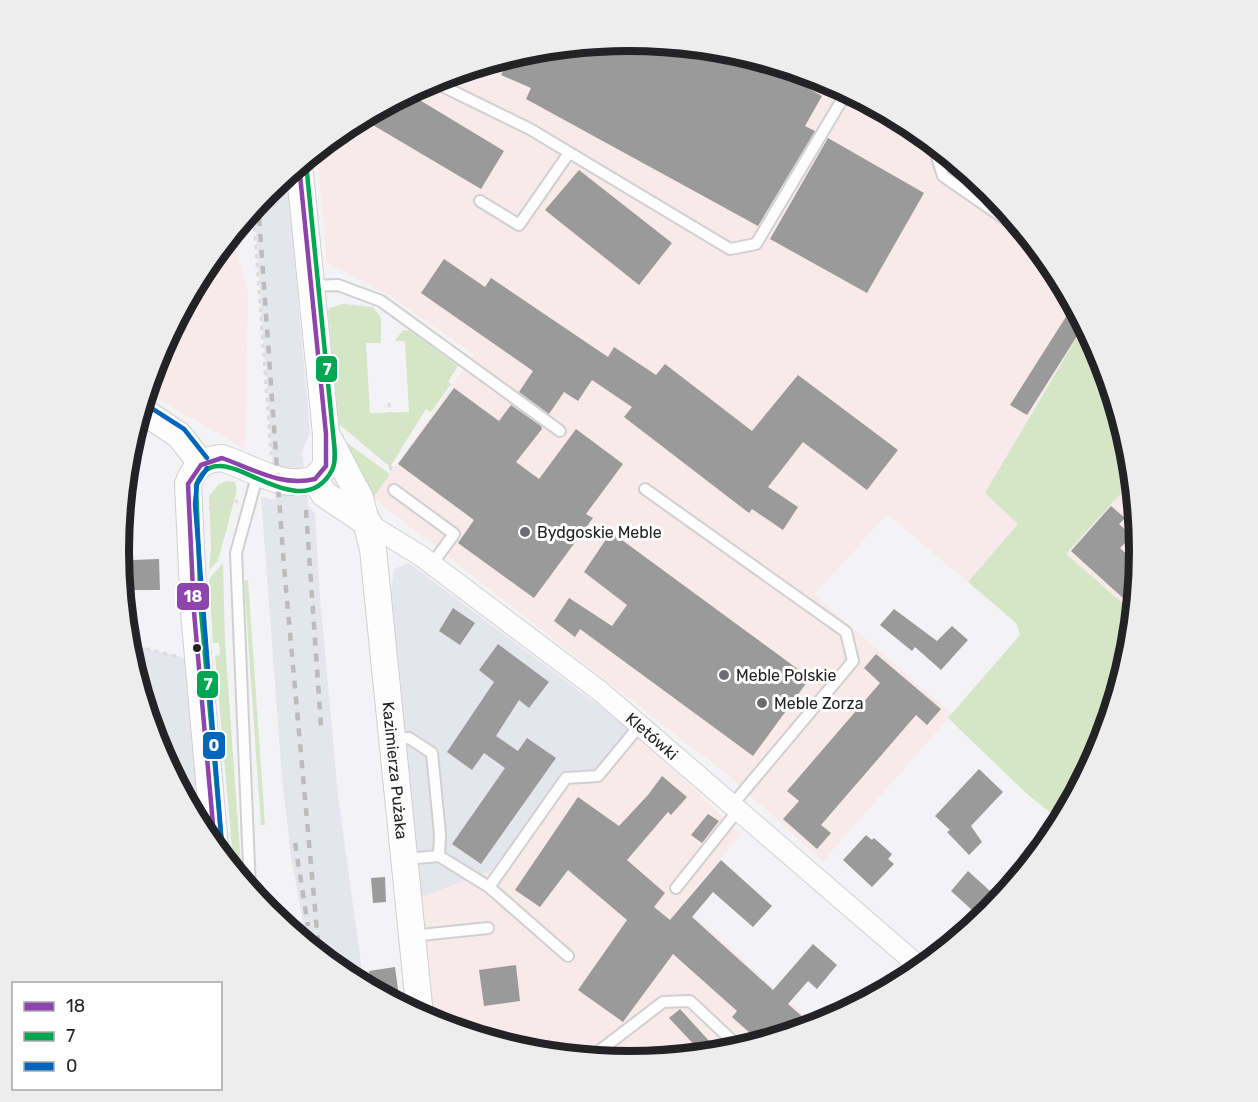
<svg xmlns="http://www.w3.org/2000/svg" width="1258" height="1102" font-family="Rubik,sans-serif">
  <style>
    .built { fill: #e5e5ed }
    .industrial { fill: #f8e9ea }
    .green { fill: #d5e6c7 }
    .building { fill: #9a9a9b }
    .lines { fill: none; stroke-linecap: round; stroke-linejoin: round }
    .service-casing { stroke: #d0d0d2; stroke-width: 14 }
    .minor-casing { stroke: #d0d0d2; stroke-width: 22 }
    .tertiary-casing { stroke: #d0d0d2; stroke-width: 28 }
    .path { stroke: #dcdcdd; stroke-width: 3; stroke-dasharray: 4.5 4.5; stroke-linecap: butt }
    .service { stroke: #fdfdfe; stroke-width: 10 }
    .minor { stroke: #fdfdfe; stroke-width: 20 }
    .tertiary { stroke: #fdfdfe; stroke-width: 26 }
    .rail { stroke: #bcbcbd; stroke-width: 4.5; stroke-dasharray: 8 8; stroke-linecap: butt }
    .bus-1-casing { stroke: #fff; stroke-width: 9 }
    .bus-2-casing { stroke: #fff; stroke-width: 9 }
    .bus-3-casing { stroke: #fff; stroke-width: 9 }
    .bus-1 { stroke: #8e44ad; stroke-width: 4.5 }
    .bus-2 { stroke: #00a651; stroke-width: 4.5 }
    .bus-3 { stroke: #0065bd; stroke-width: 4.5 }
    .poi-dot { fill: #6c6c6e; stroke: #fff; stroke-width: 2 }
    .bus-dot { fill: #232325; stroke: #fff; stroke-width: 2 }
    .labels { text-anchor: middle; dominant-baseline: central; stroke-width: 6; stroke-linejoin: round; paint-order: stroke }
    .poi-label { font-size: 16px; fill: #232325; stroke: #fff; text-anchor: start }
    .street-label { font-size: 16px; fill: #232325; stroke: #fff }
    .rim { fill: none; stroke: #232325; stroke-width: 8 }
    .line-badge { stroke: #fff; stroke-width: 2 }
    .badge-label { font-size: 16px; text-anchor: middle; font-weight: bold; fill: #fff }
  </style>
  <rect width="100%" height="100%" fill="#f3f3f6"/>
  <!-- built -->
  <path class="built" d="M287,174L310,433L302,452L308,505L315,514L320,597L338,795L364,985L345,975L307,944L291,856L282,777L261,497L275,500L254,207L268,190Z
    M409,563L634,732L489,887L420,898L391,592L394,569Z
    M128,644L185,658L200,827L157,746Z"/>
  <!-- industrial -->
  <path class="industrial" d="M530,50H729L825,79L913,127L990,190L1054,268L1084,325L1029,417L1018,524L968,582L887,514L814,595L952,714L823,861L730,777L373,498L474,354L388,295L327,262L317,150L346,126L434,79Z
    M232,234L248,294L245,449L146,392L157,355L205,267Z
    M1133,480L1139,551L1133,612L1066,554Z
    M634,732L741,834L682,905L815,1025L728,1052L629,1061L529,1052L430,1021L416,899L492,870L566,778L598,776Z"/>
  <!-- green -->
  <path class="green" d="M343,304L373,307L381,318V343H366L370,413L409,412L405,341H395L403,330L410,331L458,366L448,382L451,384L431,412L426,409L390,467L339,424L328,311L330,308Z
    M1084,325C1109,372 1127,427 1133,480L1066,554L1133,612L1130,651L1101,747L1061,821L1027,794L948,718L1020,635L1016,623L968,582L1018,524L985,493Z
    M343,440L390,474L373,498L369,492Z
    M227,481L235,482L237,490L218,561L209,570L211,548L209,496L219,484Z
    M223,563L225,642L242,881L234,871L215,656L220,655L219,643H213L209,579Z
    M248,580L265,825H261L244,581Z"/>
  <!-- building -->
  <path class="building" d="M629,40L729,50L755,58L822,96L805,126L815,131L758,226L526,99L531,88L501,75L511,56L530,50Z
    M408,93L504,151L481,189L361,118Z
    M828,138L924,193L867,293L770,239Z
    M579,170L672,243L639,285L545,210Z
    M444,259L485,287L491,278L608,357L614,347L656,375L665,364L752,431L798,375L898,450L867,490L803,442L768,487L798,507L783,530L752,509L749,513L624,417L632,407L592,380L578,401L564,392L549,414L519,392L533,371L421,293Z
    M1069,312L1084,325L1027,415L1010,405Z
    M454,388L499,421L511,405L541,426L542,429L516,462L539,479L576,429L623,464L586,514L593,518L534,598L458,543L474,520L398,464Z
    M1111,506L1125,518L1119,524L1132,536L1120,548L1138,565L1134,608L1071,551Z
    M611,532L810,678L753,756L580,629L575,637L554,621L569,598L612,626L627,605L584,572Z
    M159,559L160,590H133L132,560Z
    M453,608L475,623L460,645L439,631Z
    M894,609L937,641L952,626L968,640L941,670L915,647L912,651L880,625Z
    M498,644L549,682L529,708L519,700L496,736L518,751L527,738L556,758L481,864L452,844L505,768L484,753L472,770L447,752L494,682L479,670Z
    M876,654L941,709L927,725L916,715L821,825L831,833L817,849L783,819L799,801L787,791L880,683L864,668Z
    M979,769L1003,792L971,826L982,842L969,855L947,832L950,830L935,816Z
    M662,776L687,797L671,815L668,812L627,860L665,893L654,907L670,920L721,860L772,906L753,927L713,892L692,917L773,990L813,944L837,965L817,989L808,981L788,1004L813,1026L760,1042L732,1017L737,1011L673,954L623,1022L578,990L627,920L568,870L540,907L515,890L578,797L619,826L648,795Z
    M708,814L719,821L702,843L691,835Z
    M866,835L872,840L874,838L892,854L888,859L894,864L872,887L843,860Z
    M968,871L1000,900L982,919L951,891Z
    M385,877L386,902L373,903L371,878Z
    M516,965L520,1001L484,1006L479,970Z
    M395,967L400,1004L372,989L369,971Z
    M680,1009L710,1042L700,1051L669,1018Z"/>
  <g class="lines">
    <defs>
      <path id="service" d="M432,81L530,129L730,249L756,244L846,93L818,78
        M937,146L936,154L943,176L1024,232
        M480,201L519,225L569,153
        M313,286L338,285L381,301L560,431
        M645,489L846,632L853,661L733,804
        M394,490L454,534L432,564
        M394,739L409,738L432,753L440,834L439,856
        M405,859L439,856L489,887L568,956
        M489,887L566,778L598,776L640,725
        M676,888L739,809
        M250,890L236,553L258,473
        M411,936L488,928
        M590,1058L663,1002L690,1001L740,1048"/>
      <g id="minor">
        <path id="s1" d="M369,524L421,556L600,691L921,968"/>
      </g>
      <g id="tertiary">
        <path d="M141,410L179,435L201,463"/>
        <path id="s2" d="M328,437L360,498L373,549L420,1015"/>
        <path d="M315,479L324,494L369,524"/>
        <path d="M215,847L194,612L188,484C194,467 204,459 222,458C251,467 283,491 315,479L326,466V434L299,164"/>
      </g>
    </defs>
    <!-- service casing -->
    <use href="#service" class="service-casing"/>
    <!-- minor casing -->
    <use href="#minor" class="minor-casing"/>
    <!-- tertiary casing -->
    <use href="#tertiary" class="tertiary-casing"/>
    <!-- path -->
    <path class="path" d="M799,79L806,83
      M253,209L271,455
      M389,403L391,472
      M209,509L238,501
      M128,644L178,657"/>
    <!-- service -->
    <use href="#service" class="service"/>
    <!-- minor -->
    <use href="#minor" class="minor"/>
    <!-- tertiary -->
    <use href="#tertiary" class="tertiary"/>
    <!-- rail -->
    <path class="rail" d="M258,202L284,567L319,953
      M306,510L321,726
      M295,843L308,926
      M350,963L353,979"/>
    <defs>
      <path id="bus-1" d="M215,847L194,612L188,484L201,465L222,458C253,469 281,487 315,479L326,466V434L299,165"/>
      <path id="bus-2" d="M222,846L201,611L196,485C200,475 207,466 219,466C248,465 306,520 332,470C337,461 334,443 333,433L306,163"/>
      <path id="bus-3" d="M145,404L184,429L207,458
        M207,468L197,484L195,504L222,846"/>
    </defs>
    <!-- bus-1 casing -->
    <use href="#bus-1" class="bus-1-casing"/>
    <!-- bus-2 casing -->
    <use href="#bus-2" class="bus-2-casing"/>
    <!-- bus-3 casing -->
    <use href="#bus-3" class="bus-3-casing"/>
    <!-- bus-1 -->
    <use href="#bus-1" class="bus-1"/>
    <!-- bus-2 -->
    <use href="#bus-2" class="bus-2"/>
    <!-- bus-3 -->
    <use href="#bus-3" class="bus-3"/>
  </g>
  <!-- markers -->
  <g class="poi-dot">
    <circle cx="525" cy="532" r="6"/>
    <circle cx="724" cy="675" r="6"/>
    <circle cx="762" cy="703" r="6"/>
  </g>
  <circle class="bus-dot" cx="197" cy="648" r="5"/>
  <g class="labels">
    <!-- poi labels -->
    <g class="poi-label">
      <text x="537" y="532">Bydgoskie Meble</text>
      <text x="736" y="675">Meble Polskie</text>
      <text x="774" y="703">Meble Zorza</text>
    </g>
    <!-- street labels -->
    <g class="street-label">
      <text stroke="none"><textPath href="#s1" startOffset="354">Kletówki</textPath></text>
      <text stroke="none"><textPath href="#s2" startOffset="344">Kazimierza Pużaka</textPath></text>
    </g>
  </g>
  <!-- crop -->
  <path d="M0 0H1258V1102H0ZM129 551a500 500 0 1 1 1000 0a500 500 0 1 1-1000 0Z" fill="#ededee" fill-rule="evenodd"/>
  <path class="rim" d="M129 551a500 500 0 1 1 1000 0a500 500 0 1 1-1000 0Z"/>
  <g class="line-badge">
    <rect x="315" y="355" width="23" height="28" rx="6" fill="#00a651"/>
    <rect x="176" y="582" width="34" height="29" rx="6" fill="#8e44ad"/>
    <rect x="196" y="670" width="23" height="29" rx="6" fill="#00a651"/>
    <rect x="202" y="731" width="24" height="29" rx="6" fill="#0065bd"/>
  </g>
  <g class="badge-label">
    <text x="327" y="375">7</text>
    <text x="193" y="602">18</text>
    <text x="208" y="690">7</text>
    <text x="214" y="751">0</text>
  </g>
  <!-- legend -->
  <rect x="12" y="982" width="210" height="108" fill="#ffffff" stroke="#a7a7a8" stroke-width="1.5"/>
  <rect x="24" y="1002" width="30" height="9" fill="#8e44ad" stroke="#a7a7a8" stroke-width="1.5"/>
  <text x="66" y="1012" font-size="18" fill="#232325">18</text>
  <rect x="24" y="1032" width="30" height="9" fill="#00a651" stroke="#a7a7a8" stroke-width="1.5"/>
  <text x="66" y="1042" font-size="18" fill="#232325">7</text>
  <rect x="24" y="1062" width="30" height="9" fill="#0065bd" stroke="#a7a7a8" stroke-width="1.5"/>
  <text x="66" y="1072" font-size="18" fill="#232325">0</text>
</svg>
